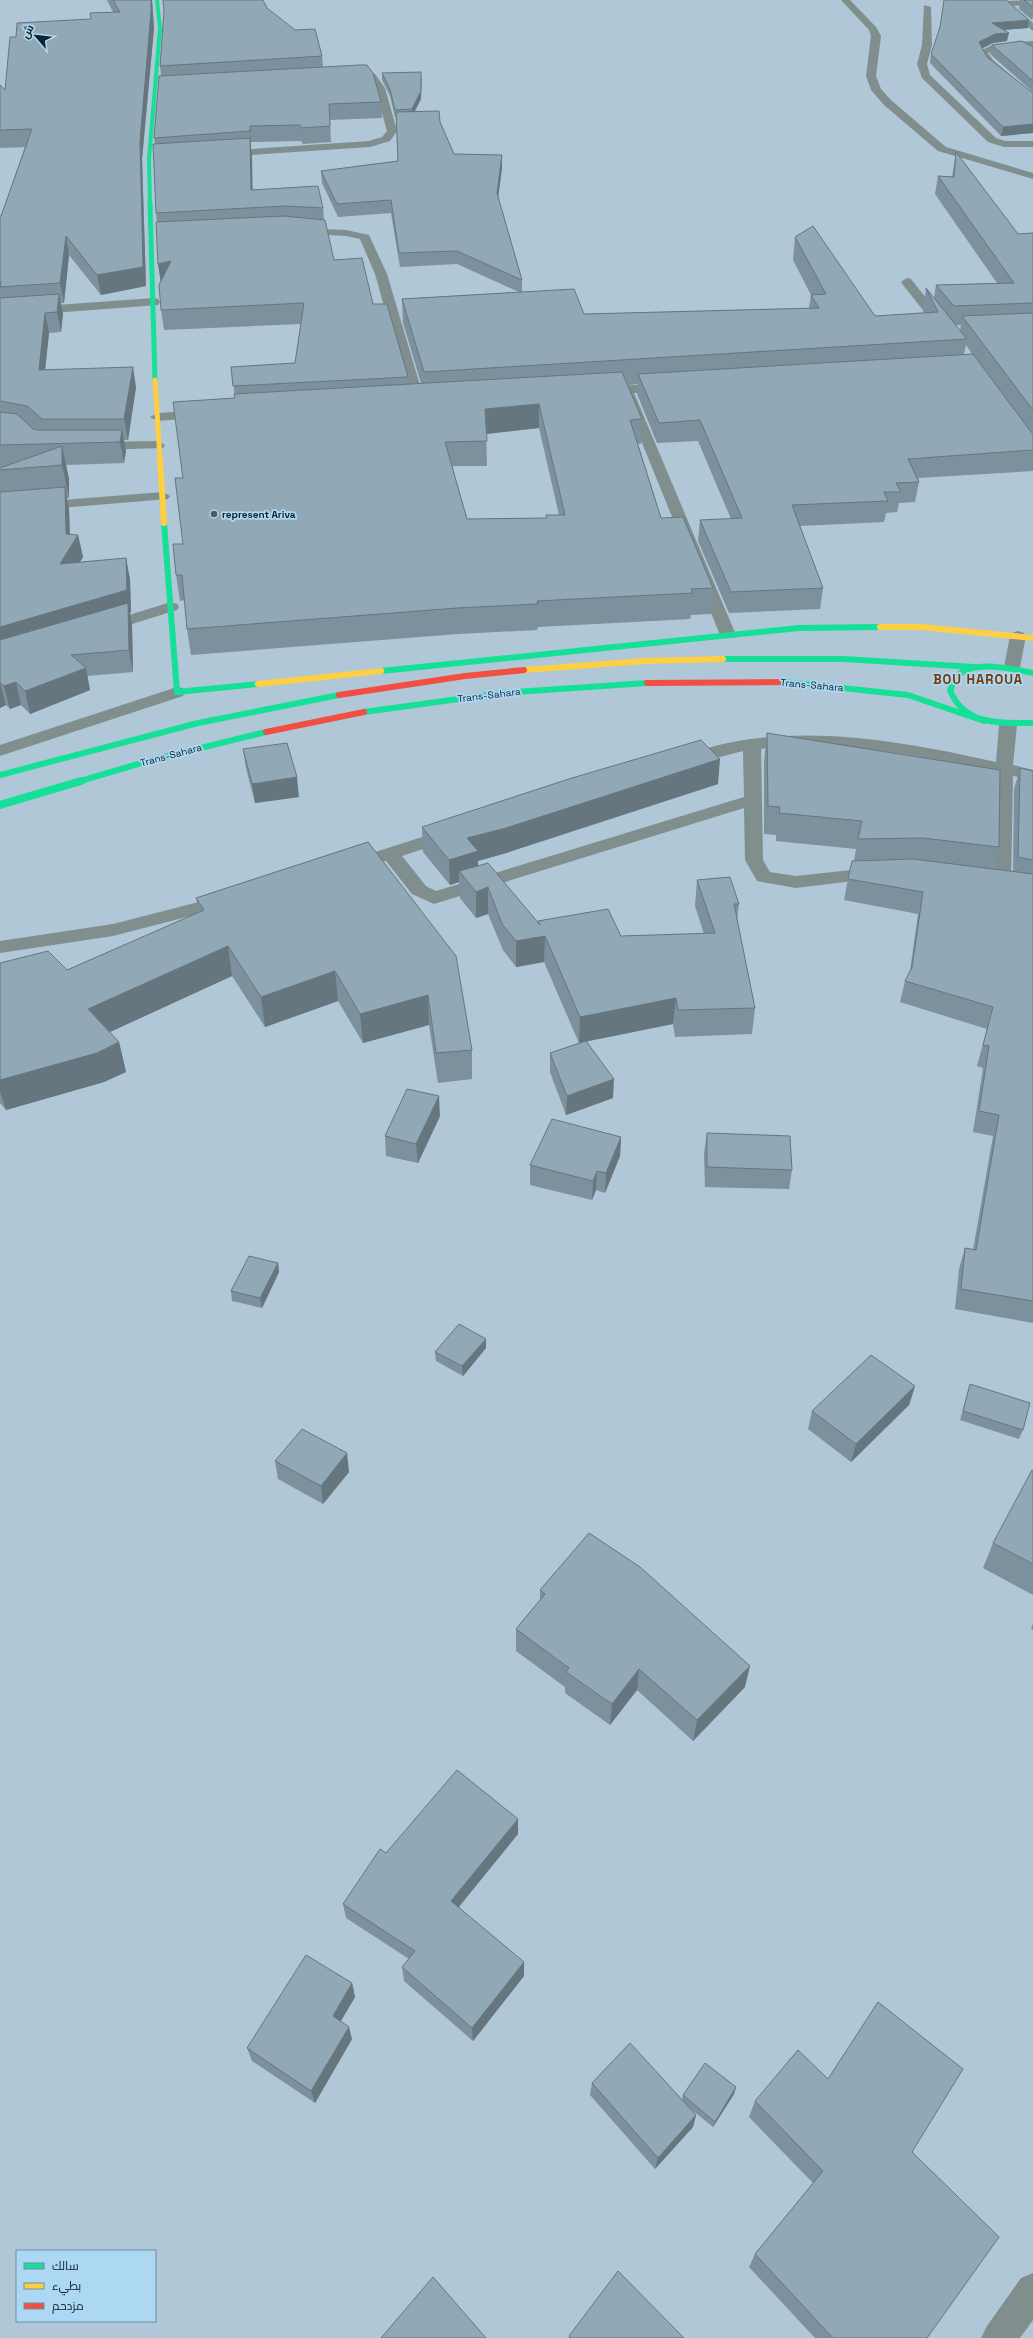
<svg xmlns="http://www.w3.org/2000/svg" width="1033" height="2338" font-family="'Space Grotesk',Cairo,sans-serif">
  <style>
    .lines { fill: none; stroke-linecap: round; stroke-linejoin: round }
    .street { fill: #818e8e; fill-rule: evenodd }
    .fast-far3 { stroke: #16e098; stroke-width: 4 }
    .fast-far2 { stroke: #16e098; stroke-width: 5 }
    .fast-far1 { stroke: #16e098; stroke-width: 6 }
    .fast { stroke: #16e098; stroke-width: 8 }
    .slow-far1 { stroke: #ffcf43; stroke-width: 5 }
    .slow { stroke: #ffcf43; stroke-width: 6 }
    .jam { stroke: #f24e42; stroke-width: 6 }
    .wall { fill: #7d909d; fill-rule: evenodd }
    .shaded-wall { fill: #66767f }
    .building { fill: #91a8b6; stroke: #66767f; fill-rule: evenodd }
    .poi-dot { fill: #485b67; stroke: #acd8f3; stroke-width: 1.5 }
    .labels { text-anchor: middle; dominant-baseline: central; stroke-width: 3.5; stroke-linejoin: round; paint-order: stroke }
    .far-poi-label { font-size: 10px; font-weight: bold; fill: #10212b; stroke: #acd8f3; text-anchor: start }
    .far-street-label { font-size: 10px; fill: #10212b; stroke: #acd8f3 }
    .far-district-label { font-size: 13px; font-weight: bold; letter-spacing: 1px; fill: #753b07; stroke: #acd8f3 }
  </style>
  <rect width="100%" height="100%" fill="#afc7d6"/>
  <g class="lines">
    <!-- street -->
    <path class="street" d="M841,0H850L876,27L881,36L876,76L881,89L892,101L946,147L1033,173V179L938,151L884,105L871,90L866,76L871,36L869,30Z
      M1033,0V4L1013,6L1033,23V31L1002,4L1006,1Z
      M924,5L931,7L932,45L927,64L930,75L996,138L1005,141H1033V147H1004L988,142L922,78L917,64L922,45Z
      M1033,41V47L996,50L988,53L994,61L1033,94V102L987,65L978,52L994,44Z
      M349,73L375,74L385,88L397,131L390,141L370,147L222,157L217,154L222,151L369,141L382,137L387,131L375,88L369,79L346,78V74Z
      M298,228L346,230L369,235L387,274L425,402L423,405H413L411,402L375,274L360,239L346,236L294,233L292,231Z
      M907,278L911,279L946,323L948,326L946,329H938L903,285L901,282Z
      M154,298L158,299L160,302L158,305L0,317V309Z
      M667,383L672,384L674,387L672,390L634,393L736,635L734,638H722L720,635L623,396L625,393L599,395L592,391L599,387Z
      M205,410L212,414L210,417L157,421L150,417L157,413Z
      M158,441L165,445L163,448L96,450L89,446L96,442Z
      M163,492L170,496L168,499L0,513V505Z
      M171,602L177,604L179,607L177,610L103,633L97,631L95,628L97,625Z
      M1018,631L1024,633L1026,636L1020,667L1018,670H1006L1004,667L1010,636L1012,633Z
      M177,687L183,688L185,692L183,696L0,756V745Z
      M1008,720L1014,721L1017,725L1013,765L1033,770V780L1013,776L1011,885L1009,889L1002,891L995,889L993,885L995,772C922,756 836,739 761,749L763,860L770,872L796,876L879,867L886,869L888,873L886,877L796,888L757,881L745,860L744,808L434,904L412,894L386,861L351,872L344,870L342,866L344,862L444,830L450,828L456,830L459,834L456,838L402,856L426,886L436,891L744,797L743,751L685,766L679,765L676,761L679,757C695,752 712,746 728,743C816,725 910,743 996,762L999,725L1002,721Z
      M226,895L233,897L235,901L233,905L113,936L0,953V941L113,924Z
      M1033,2273V2320L1020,2338H981L987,2326L1021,2278Z"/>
    <!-- fast-far3 -->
    <path class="fast-far3" d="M150,204L149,159L160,28L157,0"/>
    <!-- fast-far2 -->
    <path class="fast-far2" d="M150,203L155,380"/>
    <!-- fast-far1 -->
    <path class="fast-far1" d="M164,523L177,692L258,684
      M723,659H844L974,667
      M381,671L799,628L880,627
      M1033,673C1013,669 969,658 955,679C953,682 952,687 950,690C964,726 1001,723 1033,723
      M785,682L908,695L984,721
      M364,712L502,693L647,683
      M0,775L198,723L339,695
      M77,782L148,761L266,732"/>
    <!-- fast -->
    <path class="fast" d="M0,805L81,781"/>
    <!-- slow-far1 -->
    <path class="slow-far1" d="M155,380L160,460"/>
    <!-- slow -->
    <path class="slow" d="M160,459L164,523
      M880,627H921L1033,638
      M524,670L645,661L723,659
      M258,684L381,671"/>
    <!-- jam -->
    <path class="jam" d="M647,683L785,682
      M339,695L465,676L524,670
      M266,732L364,712"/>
  </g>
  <!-- wall -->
  <path class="wall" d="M107,0H152L154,28L142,159L146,286L101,295L69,255L64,303H61L63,314L61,332L49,333L45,369L136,387L128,440H124L126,451L124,463L66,465L69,479V498H67L69,509L70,535H78L83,557L80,562L126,558L130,580L131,612L130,613L132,625L133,672L87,676L90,690L30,714L21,705L10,709L6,705L0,708V468L3,467H0V216H1L25,147L0,148V85L5,90L16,37L91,19L113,12Z
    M1020,0H1033V17L1032,20L1019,9Z
    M267,8L322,56L323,67L381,102L382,118L330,120L331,142L303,144L301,141L251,142V148L252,157V190L323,208L324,219L334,260L373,304L408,377V384L421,383L403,323L402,299L519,292L457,264L400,267L391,213L338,217L322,183L321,171L398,161L396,117H395L390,96L382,80V73L422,79L421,99L414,112L440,122L454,154L502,155V168L498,198L522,280V292L584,314L809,308L811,295L793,260L795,237L875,316L923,313L926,288L934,298L936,285L997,283L935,194L938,176L952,177L956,152L1018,234L1033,233V471L918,478L919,482L915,502L899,503L897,512L886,513L884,522L800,526L823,588L820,609L729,613L698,541L700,520L731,519L698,441L657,443L637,394L638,384L628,385L642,419L641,444H638L661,518L713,588L711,614L691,615L690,619L538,627L537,630L458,634L191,655L187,629L185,600L180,601L176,575L183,544V478L235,398L231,367L295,363L301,324L164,330L161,310V281L158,264L157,222L156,213L155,144L154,138L161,75L160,66L164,12ZM956,325H961L960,330ZM966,345L972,354H964ZM539,428L559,515L546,518L467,519L452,466H487L486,434Z
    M1029,20L1028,28L1005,30L1007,41L993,43L982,48L987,57L1033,93V133L1001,136L930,63L931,54Z
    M992,45L1033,47V92L990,54Z
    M767,733L999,847L993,869L1013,872L1014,789L1020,768L1033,771V1323L955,1309L959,1269L965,1248L973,1250L993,1136L973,1132L983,1068L977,1066L987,1029L900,1002L905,981L910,971L918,914L844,900L848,879L854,861L856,849L776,841V835L764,834V761Z
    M243,749L299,797L255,803L246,768Z
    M718,784L506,853L478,861V866L538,923V921L621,936L704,934L695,906L697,880L739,904L737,920L755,1008L752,1034L675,1037L673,1024L587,1041L613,1098L566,1115L550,1072V1053L579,1043L544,962L516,967L503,950L488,914L476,918L460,898L459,882L450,885L423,852L422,827Z
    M368,842L472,1050V1079L438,1083L429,1025L363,1043L338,1001L265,1027L232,976L109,1032L119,1042L126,1072L104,1082L6,1110L0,1103V963L67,970L199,913L196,898Z
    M440,1116L418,1163L386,1156L385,1136Z
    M707,1133L792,1170L789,1189L705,1187L704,1153Z
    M621,1137L620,1156L605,1193L596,1190L592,1200L530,1185V1165Z
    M278,1263L279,1272L262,1308L232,1301L231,1291Z
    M486,1339V1348L463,1376L436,1361L435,1352Z
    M970,1384L1023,1430L1019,1439L960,1420Z
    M915,1386L909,1405L851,1462L808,1429L812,1411Z
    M275,1461L349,1472L323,1504L278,1479Z
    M1033,1471V1595L983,1568L993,1543Z
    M540,1590L745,1687L693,1741L637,1690L610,1725L565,1693V1687L516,1651V1629L540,1600Z
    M1033,1623V1630L1031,1629Z
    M518,1819V1834L459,1907L524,1976L473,2041L404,1981L402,1967L409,1959L346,1918L343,1904L386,1853Z
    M352,1983L355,1997L341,2021L352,2039L315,2103L252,2061L247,2048Z
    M592,2083L682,2100L683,2095L736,2087L734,2094L713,2127L687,2106L696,2115L693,2127L655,2169L590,2095Z
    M755,2101L912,2152L927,2338H815L749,2267L755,2254L813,2183L749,2117Z"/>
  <!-- shaded-wall -->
  <path class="shaded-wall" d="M151,0H152L154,28L142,159L146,286L101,295L97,275L140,141Z
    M1029,20L1028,28L991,31L992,23Z
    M1009,33L1007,41L993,43L977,51L979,42L995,34Z
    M421,72V99L412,117V109Z
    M1033,124V133L1001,136L1003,127Z
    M250,126L251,142V148L250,131Z
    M250,138L252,157L253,209L251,190Z
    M502,155V168L497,206V193Z
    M66,236L69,255L64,303L60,283Z
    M171,261L161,284L158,264Z
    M59,294L63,314L61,332L57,312Z
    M45,313L49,333L43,390L39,370Z
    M133,367L136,387L128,440L124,419Z
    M539,404V428L486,434L485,409Z
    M122,430L126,451L124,463L120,442Z
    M62,446L69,479V498L62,465Z
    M65,487L69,509L70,548L78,535L83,557L65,586L60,564L66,534Z
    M126,558L130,580L131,612L130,613L132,625L133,672L129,650L0,651V627Z
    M86,668L90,690L30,714L25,691Z
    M16,682L21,705L10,709L4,686Z
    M0,683L6,705L0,708Z
    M720,759L718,784L506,853L478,861V876L459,871V882L450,885L449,860L467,838Z
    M297,777L299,797L255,803L252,784Z
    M488,887V914L476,918V892Z
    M545,936L544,962L516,967V941Z
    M228,946L232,976L95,1039L88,1009Z
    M335,971L338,1001L265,1027L261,997Z
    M428,995L429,1025L363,1043L360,1014Z
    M676,998L673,1024L579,1043L580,1017Z
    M119,1042L126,1072L104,1082L6,1110L0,1091V1080Z
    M614,1079L613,1098L566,1115L567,1096Z
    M439,1096L440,1116L418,1163L416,1144Z
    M621,1137L620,1156L605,1193L606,1173Z
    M597,1171L596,1190L592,1200L593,1181Z
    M278,1263L279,1272L262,1308L260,1298Z
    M486,1339V1348L463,1376L462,1366Z
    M915,1386L909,1405L851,1462L856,1444Z
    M347,1453L349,1472L323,1504L321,1486Z
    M750,1666L745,1687L693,1741L697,1720Z
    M639,1669L637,1690L610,1725L612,1704Z
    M518,1819V1834L452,1915L451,1901Z
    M524,1962V1976L473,2041L472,2028Z
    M352,1983L355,1997L336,2029L333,2016Z
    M349,2027L352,2039L315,2103L311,2091Z
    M736,2087L734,2094L713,2127L715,2122Z
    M696,2115L693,2127L655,2169L658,2158Z"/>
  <!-- building -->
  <path class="building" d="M113,0H151V12L140,141L143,267L97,275L66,236L60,283L0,287L1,282H0V216H1L32,129L0,130V85L5,90L10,37H16L17,23L91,19L90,13L120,12Z
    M163,0H263L267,8L295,30L315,29L322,56L160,66L164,11Z
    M944,0H1006L1029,20L992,23L1009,33L995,34L979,42L987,57L1033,93V124L1003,127L931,54L940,27Z
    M1024,0H1033V7Z
    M1022,41L1033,47V81L992,45Z
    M360,65H367L373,73L381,102L329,104L330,126L301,128L300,125L250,126V131L154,138L159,76Z
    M421,72V91L412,109L395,110L390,89L382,73Z
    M439,111L440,122L454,154L502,155L497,193L522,280L457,251L399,253L391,200L337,204L321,171L398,161L396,112Z
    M250,138L251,190L318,186L323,208L284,206L156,213L153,144Z
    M956,152L1018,234L1033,233V303L954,306L936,285L1014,283L938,176L954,177Z
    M284,216L325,220L334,260L362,258L373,304H387L408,377L233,386L231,367L295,363L304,303L161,310L159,285L171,261L158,264L156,222Z
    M813,226L875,316L938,312L926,288L967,339L424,372L402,299L574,289L584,314L819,308L811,295L826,294L795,237Z
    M59,294L57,312L45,313L39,370L133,367L124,419H42L27,406L0,401V298Z
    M1033,313V410L962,316Z
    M973,354L1031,432L1033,433V450L908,459L919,482L896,483L901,492H884L888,501L792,505L823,588L731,592L700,520L742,518L700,420L659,423L638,374Z
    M622,372L642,419L630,420L661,518L683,517L713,588L691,589L693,593L537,601L538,604L457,608L187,629L182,575H176L173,544H183L175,478H183L173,402L235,398L234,394ZM539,404L565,515H546L547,518L467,519L445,442L487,441L485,409Z
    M0,412L17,414L33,429L38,430H122L120,442L0,445Z
    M62,446V465L0,470V468Z
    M65,487L66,534L78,535L60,564L126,558L127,590L0,627V492Z
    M128,603L129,650L71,655L86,668L25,691L16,682L4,686L0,683V640Z
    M767,733L1000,770L999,847L923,838L858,839L862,821L779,813L780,807L768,806Z
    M701,740L720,759L506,828L467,838L478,851L449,860L422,827L572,778Z
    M287,743L297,777L252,784L243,749Z
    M1020,768L1033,771V860L1018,857Z
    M368,842L456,956L472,1050L436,1053L428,995L360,1014L335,971L261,997L228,946L88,1009L119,1042L97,1053L0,1080V963L48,951L67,970L204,910L196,898Z
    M913,859L1033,874V1301L961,1289L965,1248L976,1250L999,1115L979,1111L989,1046L983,1045L993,1007L905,981L912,967L923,892L848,879L852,861Z
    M488,863L540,925L538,921L608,909L621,936L715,933L697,880L730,877L739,904H734L755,1008L678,1010L676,998L580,1017L545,936L516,941L502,924L488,887L476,892L459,871Z
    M586,1041L614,1079L567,1096L550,1053Z
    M407,1089L439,1096L416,1144L385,1136Z
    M552,1119L621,1137L606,1173L597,1171L593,1181L530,1165Z
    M707,1133L790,1136L792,1170L707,1167Z
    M249,1256L278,1263L260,1298L231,1291Z
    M459,1324L486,1339L462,1366L435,1352Z
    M871,1355L915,1386L856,1444L812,1411Z
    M970,1384L1030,1403L1023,1430L963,1411Z
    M302,1429L347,1453L321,1486L275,1461Z
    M1032,1470L1033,1471V1564L993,1543Z
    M589,1533L640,1567L750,1666L697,1720L639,1669L612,1704L566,1672L569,1668L516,1629L545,1594L540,1590Z
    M457,1770L518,1819L451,1901L524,1962L472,2028L402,1967L415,1951L343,1904L380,1849L386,1853Z
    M306,1955L352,1983L333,2016L349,2027L311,2091L247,2048Z
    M878,2002L963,2069L912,2152L999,2237L927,2338H833L755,2254L823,2171L755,2101L798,2050L828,2079Z
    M630,2043L696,2115L658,2158L592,2083Z
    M705,2063L736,2087L715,2122L683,2095Z
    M618,2271L684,2338H570L569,2336Z
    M433,2277L486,2338H381Z"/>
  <!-- markers -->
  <circle class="poi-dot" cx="214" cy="514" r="4"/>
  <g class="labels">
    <!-- far-poi labels -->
    <g class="far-poi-label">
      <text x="222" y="514">represent Ariva</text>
    </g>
    <!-- far-street labels -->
    <g class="far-street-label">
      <text transform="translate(812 685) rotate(5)">Trans-Sahara</text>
      <text transform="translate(489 695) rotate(-7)">Trans-Sahara</text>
      <text transform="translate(171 755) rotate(-15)">Trans-Sahara</text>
    </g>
    <!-- far-district labels -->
    <g class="far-district-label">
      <text x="978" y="679">BOU HAROUA</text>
    </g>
  </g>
  <!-- legend -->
  <rect x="16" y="2250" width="140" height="72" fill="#acd8f3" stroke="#6e8fa3"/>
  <rect x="24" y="2263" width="20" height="6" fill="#16e098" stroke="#6e8fa3"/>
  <text x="52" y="2270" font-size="12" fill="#10212b">سالك</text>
  <rect x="24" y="2283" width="20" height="6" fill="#ffcf43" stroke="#6e8fa3"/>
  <text x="52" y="2290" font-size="12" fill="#10212b">بطيء</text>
  <rect x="24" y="2303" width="20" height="6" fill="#f24e42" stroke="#6e8fa3"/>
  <text x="52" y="2310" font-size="12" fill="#10212b">مزدحم</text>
  <!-- north arrow -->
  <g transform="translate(36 36) rotate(298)" stroke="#acd8f3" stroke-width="3" paint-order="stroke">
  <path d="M0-3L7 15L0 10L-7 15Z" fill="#10212b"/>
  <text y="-6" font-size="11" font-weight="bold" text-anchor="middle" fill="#10212b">ش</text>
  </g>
</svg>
